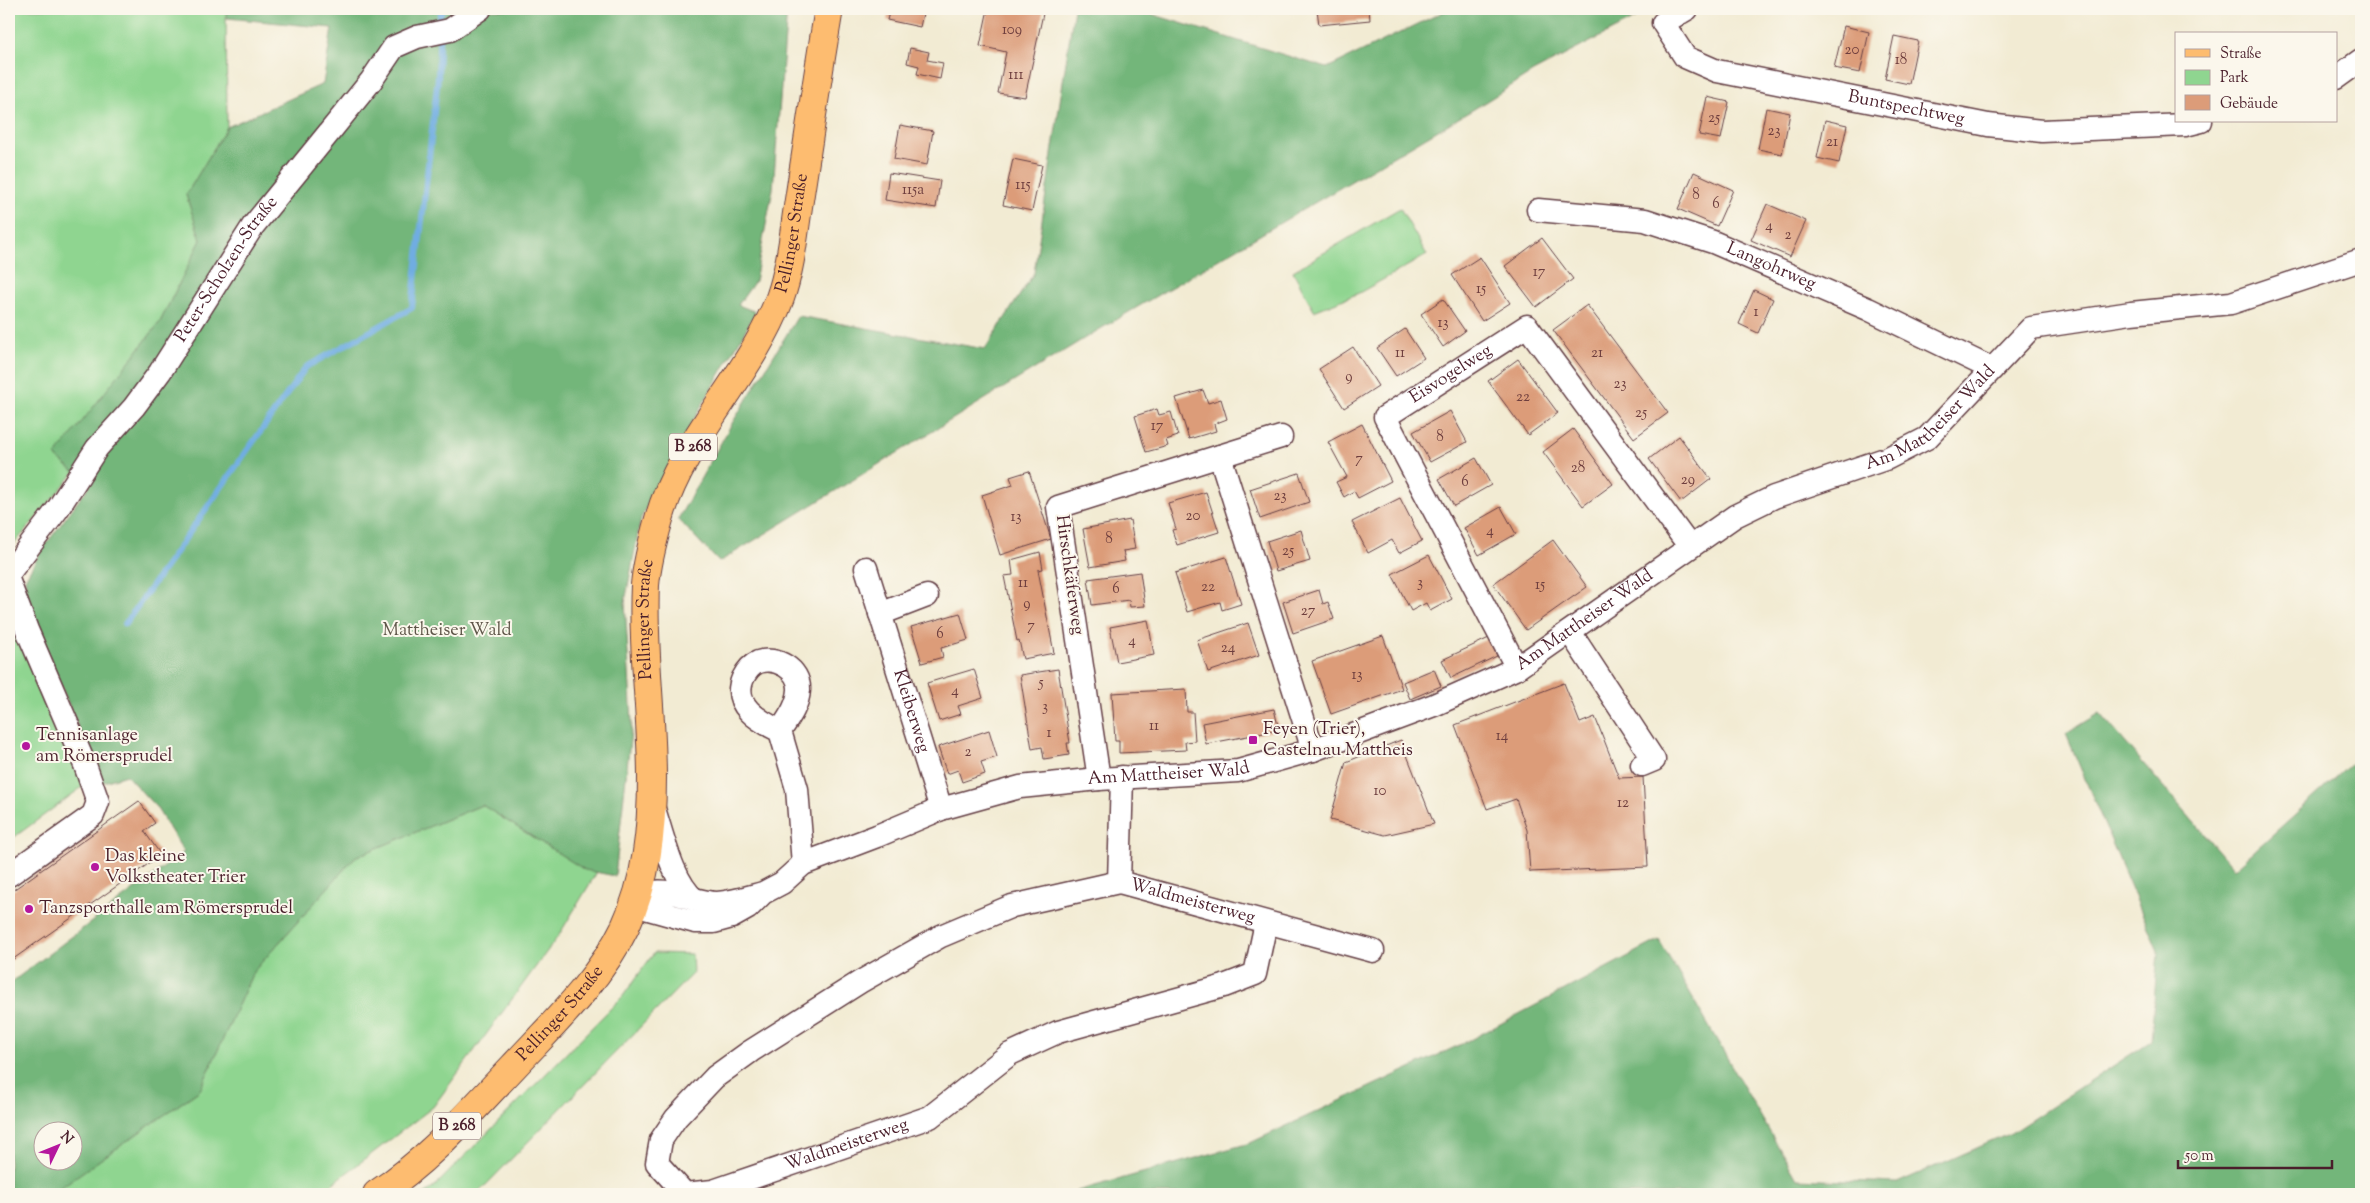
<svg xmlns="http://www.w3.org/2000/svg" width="2370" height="1203" font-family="'Sorts Mill Goudy',serif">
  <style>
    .green { fill: #8fd590; stroke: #6c7a5e }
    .forest { fill: #73b67a; stroke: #5e6a52; fill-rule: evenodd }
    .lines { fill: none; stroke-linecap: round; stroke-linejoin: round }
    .stream { stroke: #70ade2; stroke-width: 6 }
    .building { fill: #dc9c79 }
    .minor-casing { stroke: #633e44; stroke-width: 25 }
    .major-casing { stroke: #633e44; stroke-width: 30 }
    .minor { stroke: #fff; stroke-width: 22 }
    .major { stroke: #fdbc6f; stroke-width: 28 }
    .poi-dot { fill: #b5179e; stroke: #fbf7ec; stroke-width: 2 }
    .labels { text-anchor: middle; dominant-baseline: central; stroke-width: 4; stroke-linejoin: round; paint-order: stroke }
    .number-label { font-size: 15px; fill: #6e3e3e }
    .shield { fill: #fbf7ec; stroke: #7f6065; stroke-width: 1 }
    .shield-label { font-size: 16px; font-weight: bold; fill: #4a1f2b }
    .street-label { font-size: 18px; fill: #4a1f2b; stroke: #fbf7ec }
    .park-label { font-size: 18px; fill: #5f5649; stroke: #fbf7ec }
    .poi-label { font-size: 18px; fill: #4a1f2b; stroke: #fbf7ec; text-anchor: start }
  </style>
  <rect width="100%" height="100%" fill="#fbf7ec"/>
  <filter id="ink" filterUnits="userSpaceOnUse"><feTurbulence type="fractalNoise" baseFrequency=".02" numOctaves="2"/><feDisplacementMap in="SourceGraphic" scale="10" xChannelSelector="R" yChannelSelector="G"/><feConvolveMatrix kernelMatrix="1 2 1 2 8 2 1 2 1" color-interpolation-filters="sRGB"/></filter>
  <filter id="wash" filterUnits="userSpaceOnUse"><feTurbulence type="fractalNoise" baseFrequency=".0096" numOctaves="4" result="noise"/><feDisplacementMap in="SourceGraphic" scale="20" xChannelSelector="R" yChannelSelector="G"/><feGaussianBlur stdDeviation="1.12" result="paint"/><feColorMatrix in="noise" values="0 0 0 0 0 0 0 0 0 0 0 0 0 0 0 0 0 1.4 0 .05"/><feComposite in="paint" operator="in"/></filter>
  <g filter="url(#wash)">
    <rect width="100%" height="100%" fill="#f2ebd3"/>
    <!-- green -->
    <path class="green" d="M9,9H226L227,127L186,195L201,240L160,322L56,456L75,472L9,550Z
      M1400,208L1427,255L1359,293L1314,311L1293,271Z
      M9,616L85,785L9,841Z
      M482,805L585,870L597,872L559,935L433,1107L323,1191L316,1194H51L200,1090L253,972L355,857Z
      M654,953L692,954L693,973L482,1189L474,1194H424L433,1188L623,996Z"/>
    <!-- forest -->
    <path class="forest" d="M226,9L787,10L773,189L755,281L738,305L756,312L690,426L641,518L625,602L632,723L615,876L585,870L482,805L355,857L253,972L200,1090L51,1194H9V984L184,852L156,807L126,775L101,783L26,601L25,579L41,551L90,485L55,456L160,322L201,240L186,195L227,127L323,84L332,28L227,18ZM42,1130H72V1160H42Z
      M1074,9H1135L1327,68L1449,9H1653L1533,72L1474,109L1090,335L719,562L678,519L731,425L798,316L985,349L1034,273Z
      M2100,713L2234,869L2361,755V1194H1066L1250,1143L1468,1041L1659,940L1797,1179L1897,1183L2011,1133L2151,1041L2158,951L2066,734Z"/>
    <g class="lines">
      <!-- stream -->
      <path class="stream" d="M125,624L306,367L412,308L438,77L440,15L443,9"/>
    </g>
    <g id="blocks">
      <!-- building -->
      <path class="building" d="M890,9H924L920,27L887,20Z
        M988,9H1044L1025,97L998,93L1006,52L980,46Z
        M1317,9H1369L1370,20L1319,25Z
        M1844,26L1869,32L1860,73L1834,68Z
        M1894,36L1918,41L1909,84L1885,79Z
        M910,48L929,52L927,60L943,63L940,79L917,74L919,66L907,63Z
        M1707,97L1729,102L1721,139L1699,135Z
        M1766,108L1790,113L1782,154L1758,149Z
        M1825,120L1847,125L1839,163L1817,158Z
        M900,125L933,131L927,165L894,159Z
        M1013,159L1042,165L1032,211L1003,205Z
        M1694,172L1733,190L1717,226L1678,209Z
        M889,173L940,181L936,208L885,200Z
        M1767,204L1806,221L1790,257L1751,240Z
        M1542,238L1573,279L1536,307L1505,266Z
        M1480,257L1510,303L1482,321L1452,275Z
        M1754,290L1773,299L1758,333L1739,324Z
        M1443,299L1465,331L1443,347L1421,314Z
        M1587,305L1668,413L1634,438L1553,330Z
        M1405,329L1424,358L1396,376L1377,348Z
        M1353,347L1378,386L1344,408L1319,369Z
        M1518,359L1558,413L1528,435L1488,381Z
        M1203,390L1208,403L1221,399L1227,419L1214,424L1216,431L1189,439L1176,398Z
        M1157,409L1159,415L1171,412L1178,436L1166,440L1168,446L1146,452L1135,416Z
        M1450,411L1467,442L1430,462L1413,432Z
        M1362,424L1391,481L1358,498L1354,491L1344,497L1336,482L1347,477L1328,442Z
        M1573,429L1613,484L1583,506L1543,452Z
        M1679,436L1711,479L1681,502L1649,459Z
        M1476,458L1491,485L1454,506L1439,479Z
        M1029,471L1051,539L1000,555L982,495L1013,485L1010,477Z
        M1299,473L1309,502L1260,519L1250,489Z
        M1206,492L1219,532L1177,545L1172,530L1176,529L1168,503Z
        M1400,498L1422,541L1399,553L1392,540L1368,553L1352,522Z
        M1501,507L1516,534L1479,555L1464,528Z
        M1130,520L1135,549L1123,551L1125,561L1090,567L1083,529Z
        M1301,530L1310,561L1276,571L1267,541Z
        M1553,540L1587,587L1526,630L1493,584Z
        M1040,552L1043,569L1038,570L1054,653L1023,659L1019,640L1017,641L1004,576L1013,575L1011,560Z
        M1429,555L1452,599L1430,611L1426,603L1411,611L1392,574Z
        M1226,557L1241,604L1222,610L1220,602L1187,612L1175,573Z
        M1140,572L1145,606L1130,607L1129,600L1092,605L1088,579Z
        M1319,590L1323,604L1328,602L1334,619L1293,633L1283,602Z
        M960,613L968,640L941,648L943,657L922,663L911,627Z
        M1148,620L1154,655L1117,662L1110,627Z
        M1248,623L1259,655L1208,672L1197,640Z
        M1383,636L1402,689L1331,714L1312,661Z
        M1489,638L1497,656L1451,678L1442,660Z
        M974,669L983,698L958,706L961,714L939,721L927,683Z
        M1058,669L1070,743H1067L1069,755L1044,759L1042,747L1032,749L1020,675Z
        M1434,669L1441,686L1410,699L1403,682Z
        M1564,683L1580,723L1595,717L1619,778L1643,777L1648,867L1530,872L1527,830L1516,799L1487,809L1455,725Z
        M1186,689L1187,712H1193L1195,741L1185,742L1186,750L1119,753V741H1115L1112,693Z
        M1274,709L1279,730L1206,744L1202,723Z
        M989,730L997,757L981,762L985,774L962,782L958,770L947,774L938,747Z
        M1401,740L1434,824L1385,835L1330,820L1346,762Z
        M139,801L155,823L144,831L161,855L9,962V893Z"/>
    </g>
  </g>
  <g filter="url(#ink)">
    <use href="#blocks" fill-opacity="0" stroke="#633e44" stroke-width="1"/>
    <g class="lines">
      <defs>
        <g id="minor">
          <path id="s1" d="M1687,9L1663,23L1685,57L1717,71L1988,125L2042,131L2185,125L2201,121"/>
          <path d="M2336,78L2361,60"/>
          <path id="s2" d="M1538,210L1645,220L1713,242L1868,309L1992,369"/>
          <path d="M1220,456L1281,437"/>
          <path id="s3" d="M866,568L941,809"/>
          <path id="s4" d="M9,573L57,510L97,448L134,407L160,372L253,226L371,81L394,47L417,37L450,30L480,9"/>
          <path d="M9,582L27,630L85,765L98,802L93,815L9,875"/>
          <path d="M880,614L927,596"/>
          <path d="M1570,632L1654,760L1642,765"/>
          <path id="s5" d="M1517,668L1385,417L1527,326L1690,547"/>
          <path d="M780,731C788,719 798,706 799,690C800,669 776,656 758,662C751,665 746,672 743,678C731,705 759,721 780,731L797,789L803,864"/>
          <path id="s6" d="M1122,777L1119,882L1012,906L941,936L860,982L751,1051L715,1077L676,1118L661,1140L657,1163L685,1194L713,1191L930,1117L1010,1054L1058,1032L1224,986L1255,974L1266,923"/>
          <path d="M1099,779L1058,507L1220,456L1313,750"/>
          <path d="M653,806C663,835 672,881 695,900"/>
          <path id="s7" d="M1119,882L1373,951"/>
          <path id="s8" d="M763,893C748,897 733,902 717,903C687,903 657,876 634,905L695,922H714L732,917L748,908L763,893L782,883L803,864L877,836L941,809L1020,787L1099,779L1238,771L1313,750L1434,705L1517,668L1735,516L1774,497L1888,458L1927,438L2031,328L2131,313L2231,303L2361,260"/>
        </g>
        <g id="major">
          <path id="s9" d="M377,1194C430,1159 470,1112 513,1067C553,1024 599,981 625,927C647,880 652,829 652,778C652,713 642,649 645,585C647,563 653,540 659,519C682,438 750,377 780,298C791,267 794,232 799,200C809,136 818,72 829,9"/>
        </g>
      </defs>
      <!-- minor casing -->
      <use href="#minor" class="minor-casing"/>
      <!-- major casing -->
      <use href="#major" class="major-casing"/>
      <!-- minor -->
      <use href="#minor" class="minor"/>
      <!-- major -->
      <use href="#major" class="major"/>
    </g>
  </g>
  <!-- markers -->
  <g class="poi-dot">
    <rect x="1248" y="735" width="10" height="10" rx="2.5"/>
    <circle cx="26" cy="746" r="5"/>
    <circle cx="95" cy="867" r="5"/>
    <circle cx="29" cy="909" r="5"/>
  </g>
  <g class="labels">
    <!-- number labels -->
    <g class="number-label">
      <text x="1012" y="30">109</text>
      <text x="1852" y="50">20</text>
      <text x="1901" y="60">18</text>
      <text x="1016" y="75">111</text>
      <text x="1714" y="118">25</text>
      <text x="1774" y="131">23</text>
      <text x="1832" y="142">21</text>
      <text x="1023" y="185">115</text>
      <text x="913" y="190">115a</text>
      <text x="1696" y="195">8</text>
      <text x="1716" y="204">6</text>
      <text x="1769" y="226">4</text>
      <text x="1788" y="235">2</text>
      <text x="1539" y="272">17</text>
      <text x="1481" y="289">15</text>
      <text x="1756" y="312">1</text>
      <text x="1443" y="323">13</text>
      <text x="1400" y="353">11</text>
      <text x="1597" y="353">21</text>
      <text x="1349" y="377">9</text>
      <text x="1620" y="384">23</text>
      <text x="1523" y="397">22</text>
      <text x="1641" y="413">25</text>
      <text x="1157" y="426">17</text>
      <text x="1440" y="437">8</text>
      <text x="1359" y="459">7</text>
      <text x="1578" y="468">28</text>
      <text x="1688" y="480">29</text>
      <text x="1465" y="482">6</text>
      <text x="1280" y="496">23</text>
      <text x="1193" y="516">20</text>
      <text x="1016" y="517">13</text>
      <text x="1490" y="531">4</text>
      <text x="1109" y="539">8</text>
      <text x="1288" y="551">25</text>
      <text x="1023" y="583">11</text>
      <text x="1420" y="583">3</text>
      <text x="1540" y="585">15</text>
      <text x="1208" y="587">22</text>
      <text x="1116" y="589">6</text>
      <text x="1027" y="604">9</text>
      <text x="1308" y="611">27</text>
      <text x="1031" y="626">7</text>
      <text x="940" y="634">6</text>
      <text x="1132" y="641">4</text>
      <text x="1228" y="648">24</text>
      <text x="1357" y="675">13</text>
      <text x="1041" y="683">5</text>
      <text x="955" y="691">4</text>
      <text x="1045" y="707">3</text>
      <text x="1154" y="726">11</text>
      <text x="1049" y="733">1</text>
      <text x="1502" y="736">14</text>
      <text x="968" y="752">2</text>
      <text x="1380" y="791">10</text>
      <text x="1623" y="803">12</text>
    </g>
    <!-- shield labels -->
    <g class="shield">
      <rect x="669" y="433.5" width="48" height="27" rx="4"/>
      <rect x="433" y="1112.5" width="48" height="27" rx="4"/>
    </g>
    <g class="shield-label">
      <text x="693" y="447">B 268</text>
      <text x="457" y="1126">B 268</text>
    </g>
    <!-- street labels -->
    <g class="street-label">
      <text stroke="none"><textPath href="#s1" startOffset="296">Buntspechtweg</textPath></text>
      <text stroke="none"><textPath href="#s9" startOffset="1099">Pellinger Straße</textPath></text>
      <text stroke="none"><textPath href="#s2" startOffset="242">Langohrweg</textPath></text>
      <text stroke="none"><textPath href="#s4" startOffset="374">Peter-Scholzen-Straße</textPath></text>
      <text stroke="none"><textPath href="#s5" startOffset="362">Eisvogelweg</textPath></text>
      <text stroke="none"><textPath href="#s8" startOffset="1561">Am Mattheiser Wald</textPath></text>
      <text transform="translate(1069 575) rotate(82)">Hirschkäferweg</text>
      <text stroke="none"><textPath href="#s9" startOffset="678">Pellinger Straße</textPath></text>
      <text stroke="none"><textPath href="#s8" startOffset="1156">Am Mattheiser Wald</textPath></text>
      <text stroke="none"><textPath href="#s3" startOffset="150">Kleiberweg</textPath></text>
      <text stroke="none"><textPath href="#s8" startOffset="706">Am Mattheiser Wald</textPath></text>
      <text stroke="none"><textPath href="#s7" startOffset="76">Waldmeisterweg</textPath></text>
      <text stroke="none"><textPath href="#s9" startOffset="258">Pellinger Straße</textPath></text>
      <text stroke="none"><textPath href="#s6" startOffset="876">Waldmeisterweg</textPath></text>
    </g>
    <!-- park labels -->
    <g class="park-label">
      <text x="447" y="631">Mattheiser Wald</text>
    </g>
    <!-- poi labels -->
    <g class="poi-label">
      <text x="1263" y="730">Feyen (Trier),<tspan x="1263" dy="21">Castelnau Mattheis</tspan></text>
      <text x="36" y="736">Tennisanlage<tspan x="36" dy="21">am Römersprudel</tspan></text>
      <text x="105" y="857">Das kleine<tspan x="105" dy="21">Volkstheater Trier</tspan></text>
      <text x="39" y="909">Tanzsporthalle am Römersprudel</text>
    </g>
  </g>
  <!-- margin -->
  <rect width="2370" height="1203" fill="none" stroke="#fbf7ec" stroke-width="30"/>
  <!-- legend -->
  <rect x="2175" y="32" width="162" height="90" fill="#fbf7ec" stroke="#b4a19f"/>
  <rect x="2185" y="49" width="25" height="8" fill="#fdbc6f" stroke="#b4a19f"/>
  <text x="2220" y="58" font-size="15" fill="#4a1f2b">Straße</text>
  <rect x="2185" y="70" width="25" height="15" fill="#8fd590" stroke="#b4a19f"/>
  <text x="2220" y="82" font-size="15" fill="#4a1f2b">Park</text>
  <rect x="2185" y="95" width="25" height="15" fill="#dc9c79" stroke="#b4a19f"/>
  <text x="2220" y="108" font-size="15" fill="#4a1f2b">Gebäude</text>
  <!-- north arrow -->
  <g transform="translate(58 1146) rotate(47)"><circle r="24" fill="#fbf7ec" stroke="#b4a19f"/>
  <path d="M0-4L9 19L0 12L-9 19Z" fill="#b5179e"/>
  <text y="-8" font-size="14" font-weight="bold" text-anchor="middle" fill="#4a1f2b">N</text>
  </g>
  <!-- scale -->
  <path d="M2178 1160v8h154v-8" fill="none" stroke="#4a1f2b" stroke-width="2.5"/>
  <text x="2185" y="1160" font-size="15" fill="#4a1f2b" stroke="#fbf7ec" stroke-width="4" paint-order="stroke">50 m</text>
</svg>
